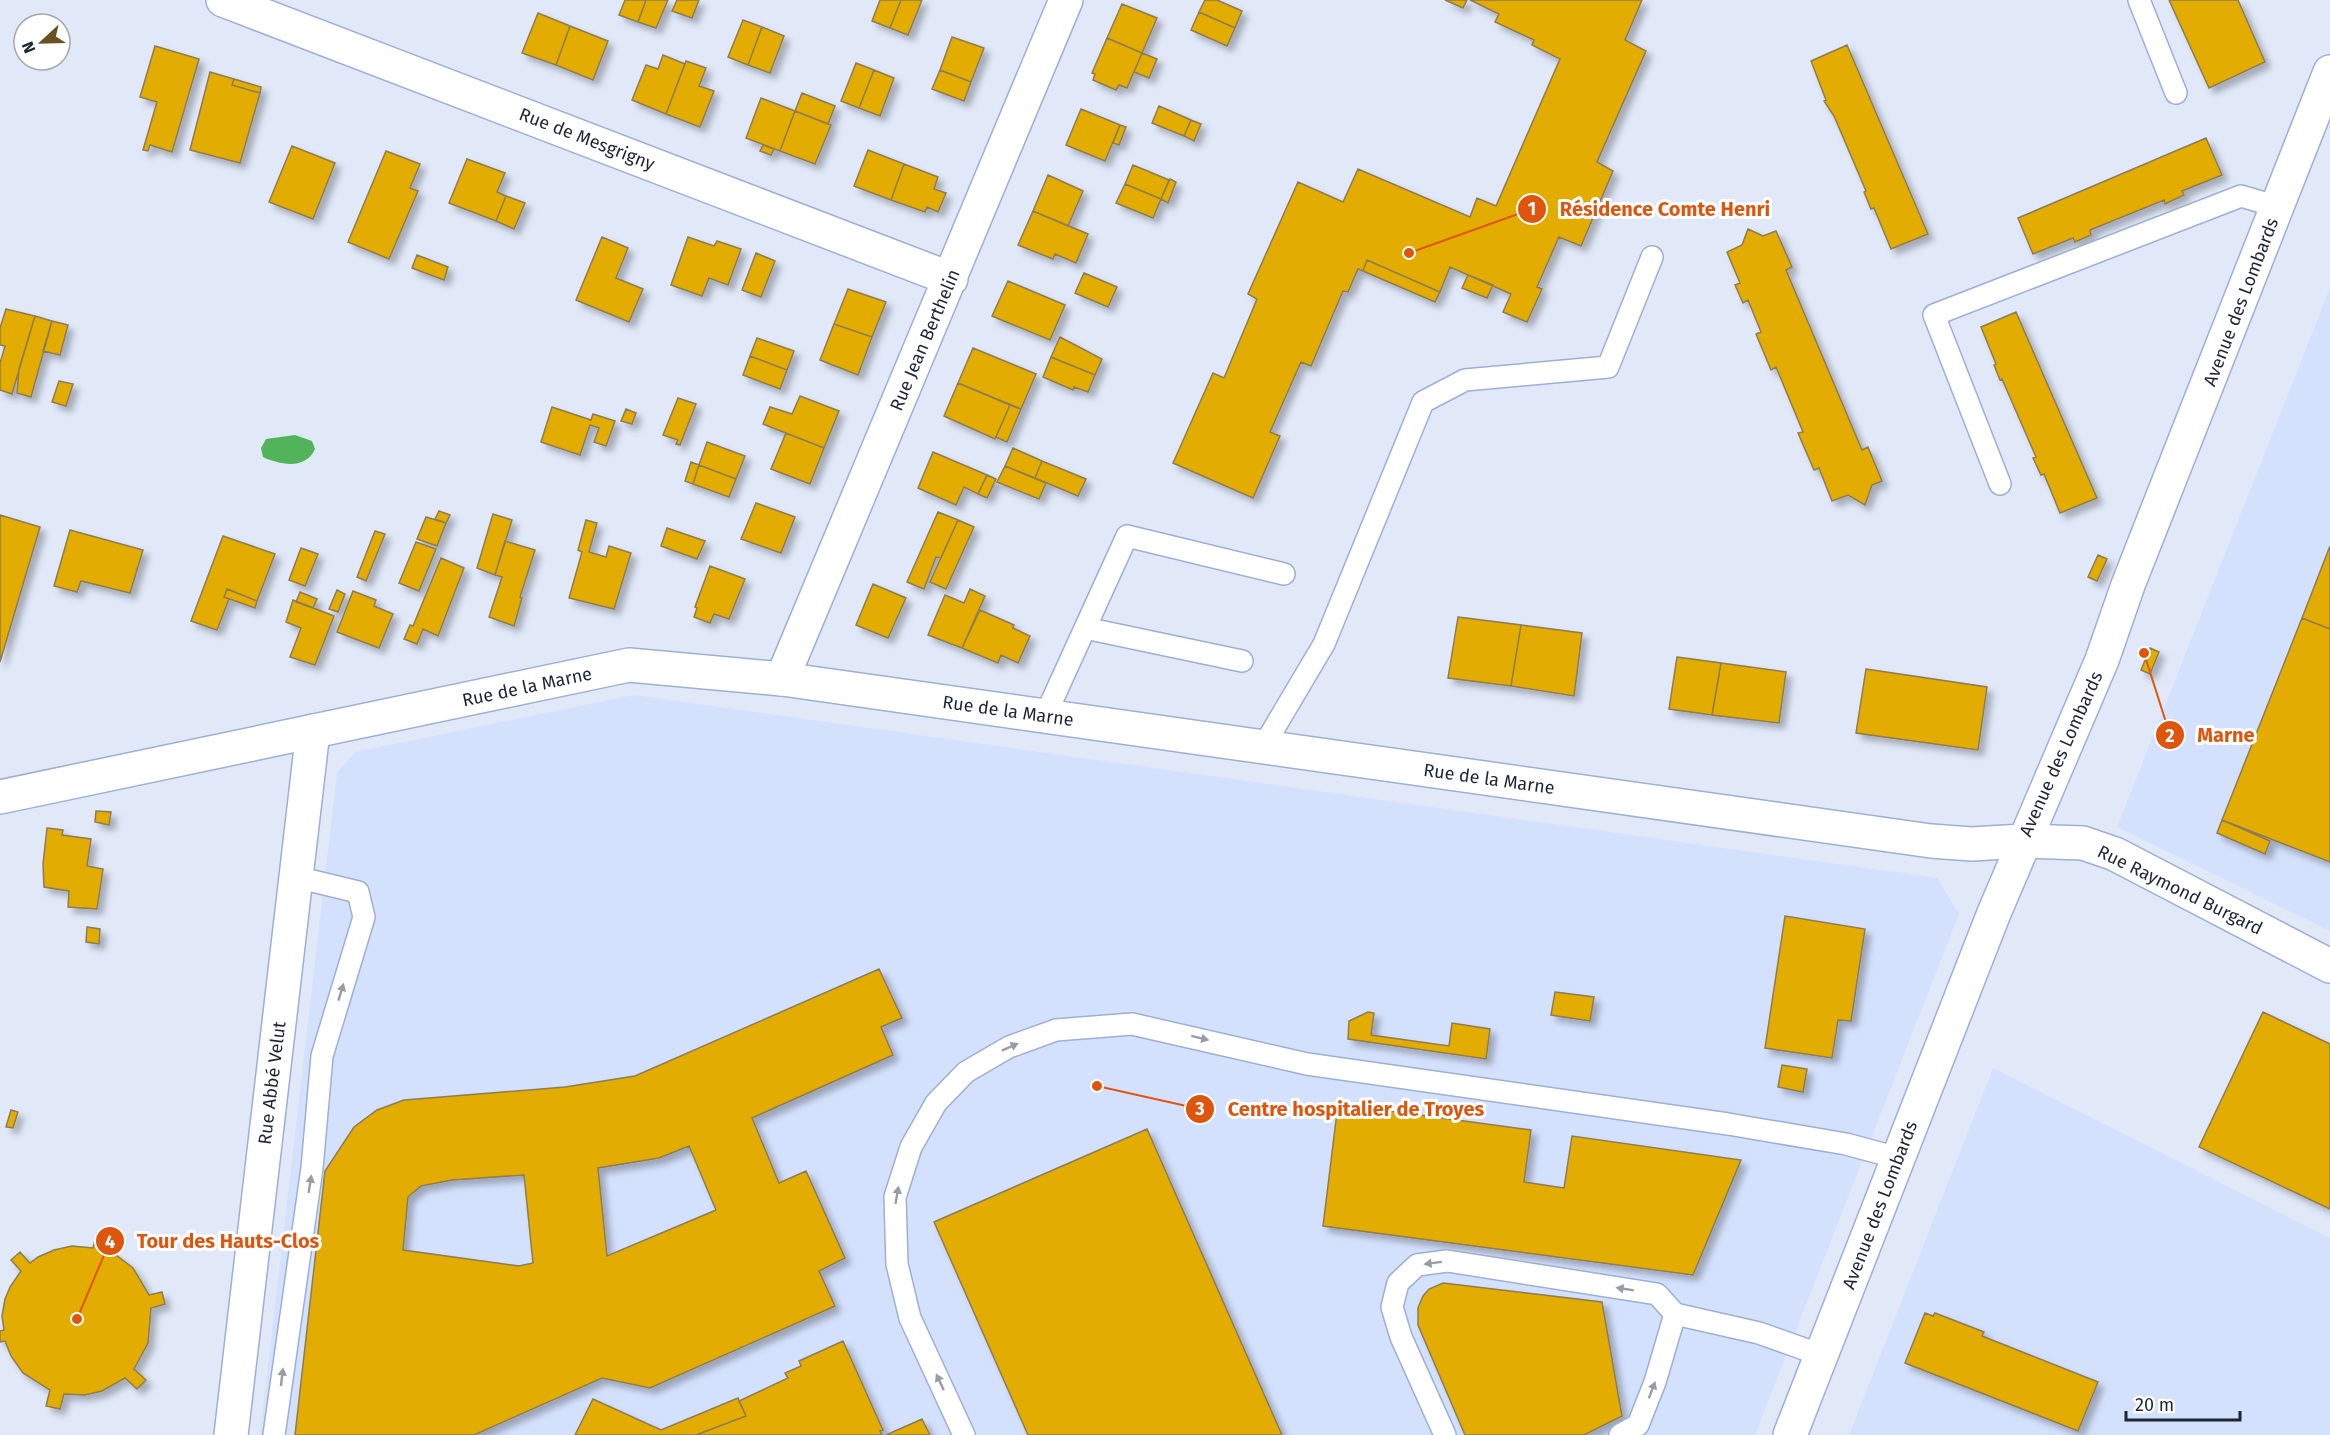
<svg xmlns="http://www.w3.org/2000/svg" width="2330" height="1435" font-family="'Fira Sans',sans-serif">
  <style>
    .built { fill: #d4e1fd }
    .water { fill: #51b45a }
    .building { fill: #e3ac00; stroke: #8d7b55; stroke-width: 1.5; fill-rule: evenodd; filter: url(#shadow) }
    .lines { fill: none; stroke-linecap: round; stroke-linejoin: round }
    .service-casing { stroke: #9dafd5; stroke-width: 24 }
    .minor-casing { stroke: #9dafd5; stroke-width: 36 }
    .tertiary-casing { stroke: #9dafd5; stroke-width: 36 }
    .service { stroke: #fff; stroke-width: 21 }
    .minor { stroke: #fff; stroke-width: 33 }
    .tertiary { stroke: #fff; stroke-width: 33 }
    .oneway { fill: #999ca3 }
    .labels { text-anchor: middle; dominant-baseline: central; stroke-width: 6; stroke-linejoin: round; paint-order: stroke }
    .street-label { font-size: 18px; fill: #1d2433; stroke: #fff }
    .leader { fill: none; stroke: #de560e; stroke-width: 2 }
    .callout-dot { fill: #de560e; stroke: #fff; stroke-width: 2 }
    .mark-label { font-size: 18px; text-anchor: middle; font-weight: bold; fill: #fff }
    .callout-label { font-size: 20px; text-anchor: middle; font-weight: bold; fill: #de560e; stroke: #fff; stroke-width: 6; stroke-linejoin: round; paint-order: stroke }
  </style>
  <defs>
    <filter id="shadow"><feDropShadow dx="5.5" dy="5.5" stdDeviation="3" flood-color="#0004"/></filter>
  </defs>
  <rect width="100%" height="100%" fill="#e1e9f9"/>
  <!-- built -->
  <path class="built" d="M2330,288V931L2117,827Z
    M634,695L1937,878L1959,914L1755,1435H260L337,773L355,752Z
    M1993,1068L2330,1238V1435H1849Z"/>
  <!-- water -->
  <path class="water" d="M295,435L312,441L315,449C306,470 280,465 263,457L261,448L266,439Z"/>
  <!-- building -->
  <path class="building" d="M625,0H646L638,22L619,15Z
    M646,0H668L656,28L638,22Z
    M677,0H699L692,18L672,11Z
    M880,0H901L890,28L872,21Z
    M901,0H922L908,35L890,28Z
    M1205,0H1217L1242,11L1235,28L1199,12Z
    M1445,0H1467L1463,8Z
    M1470,0H1642L1625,40L1646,51L1597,162L1613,171L1581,246L1559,237L1537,287L1542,289L1527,322L1503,312L1511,294L1450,267L1440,292L1367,260L1363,271L1358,269L1348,292L1343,291L1311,366L1301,362L1270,432L1280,436L1253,498L1173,463L1213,373L1224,378L1257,299L1248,294L1298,182L1343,202L1358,169L1470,217L1477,198L1496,206L1560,59L1532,45L1534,40L1495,22L1499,14Z
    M2169,0H2238L2265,62L2209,88Z
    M1122,4L1157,18L1142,53L1107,38Z
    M1199,12L1235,28L1227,46L1191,30Z
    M538,13L570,26L556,65L522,53Z
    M743,20L762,27L748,65L728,57Z
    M570,26L608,41L593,80L556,65Z
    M762,27L784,36L770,73L748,65Z
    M952,37L984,48L971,82L940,70Z
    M1107,38L1142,53L1127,88L1119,85L1116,90L1093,80L1095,74L1092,73Z
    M1847,45L1928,234L1891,249L1874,208L1871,209L1864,192L1866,191L1834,116L1824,101L1826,100L1811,61Z
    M155,46L199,59L172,152L150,145L148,151L143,150L157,102L140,97Z
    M1142,53L1157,59L1149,78L1134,72Z
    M663,55L685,64L666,114L632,100L646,65L658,69Z
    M686,61L706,68L699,86L714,91L700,127L666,114Z
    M856,63L874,70L859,108L841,101Z
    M874,70L894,78L880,116L859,108Z
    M940,70L971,82L964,101L932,89Z
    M210,72L234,79L232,85L260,93L240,163L190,150Z
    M234,79L261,87L260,93L232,85Z
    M802,93L835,106L828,124L795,111Z
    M761,98L795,111L780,151L746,138Z
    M1159,106L1191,120L1184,136L1152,123Z
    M1081,109L1120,125L1105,161L1066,145Z
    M795,111L831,125L815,164L780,151Z
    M1191,120L1201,124L1194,141L1184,136Z
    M1120,125L1126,127L1119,145L1113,143Z
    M2206,138L2222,175L2182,191L2184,195L2165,204L2164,200L2090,230L2091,235L2075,242L2073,238L2033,254L2018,218Z
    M763,145L774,149L771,155L760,151Z
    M292,146L335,163L313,219L269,202Z
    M868,150L904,164L891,200L854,186Z
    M386,151L420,164L410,188L418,191L389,259L348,242Z
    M467,159L505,173L497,192L506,196L496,221L449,203Z
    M904,164L938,177L934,189L946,193L938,212L927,207L925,212L891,200Z
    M1133,165L1169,180L1161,199L1125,184Z
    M1048,175L1083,191L1068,226L1033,211Z
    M1170,179L1176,182L1168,203L1161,199Z
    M1125,184L1161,199L1153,218L1116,203Z
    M506,196L525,203L514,229L496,221Z
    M1033,211L1088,234L1076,263L1055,254L1053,259L1018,245Z
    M1748,229L1763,236L1776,231L1792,267L1786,270L1862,450L1868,447L1882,481L1872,485L1865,505L1848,495L1832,501L1819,468L1814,470L1798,433L1803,432L1776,367L1771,370L1756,334L1761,332L1748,300L1743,303L1735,285L1740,283L1727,252L1742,245Z
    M602,237L628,248L616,278L643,289L629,322L576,300Z
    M688,237L714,246L717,241L741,249L728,285L709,278L702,296L671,285Z
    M756,253L775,261L761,297L742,290Z
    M417,255L448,267L444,280L412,268Z
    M1367,260L1440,292L1435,302L1363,271Z
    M1084,273L1117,287L1108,307L1075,293Z
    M1468,275L1493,285L1487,298L1462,288Z
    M1008,281L1065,305L1050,340L992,316Z
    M848,289L886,302L872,337L834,324Z
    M6,309L35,316L12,394L0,390V363L5,346L0,345V328Z
    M2016,312L2097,498L2060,513L2044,474L2041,475L2033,458L2036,457L2002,379L2000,380L1994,365L1996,364L1981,327Z
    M35,316L52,321L31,397L17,393L19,369Z
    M52,321L68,325L60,355L43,351Z
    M834,324L872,337L858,375L820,360Z
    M1060,337L1102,359L1095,375L1051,357Z
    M757,338L794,351L787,370L750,356Z
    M973,348L1036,374L1021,409L958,383Z
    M750,356L787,370L780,389L743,375Z
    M1051,357L1095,375L1088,392L1074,387L1073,390L1043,377Z
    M59,381L73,384L66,406L52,402Z
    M958,383L1010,405L995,439L944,416Z
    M800,396L839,411L824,448L763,424L770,407L792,414Z
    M678,398L696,404L680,445L676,444L678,440L663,435Z
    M1010,405L1021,409L1007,442L996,437Z
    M552,407L591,420L593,414L615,421L606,446L594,442L599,428L590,425L580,455L541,442Z
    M626,409L636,413L632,424L621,421Z
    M786,433L824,448L810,484L771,469Z
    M707,442L745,456L736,479L699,465Z
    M1013,448L1042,461L1035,478L1005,466Z
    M933,452L987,475L978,494L964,487L956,505L918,488Z
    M1042,461L1086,479L1078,496L1035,478Z
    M691,462L699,465L693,484L685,481Z
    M699,465L736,479L729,497L693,484Z
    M1005,466L1046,483L1039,499L997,482Z
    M987,475L996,479L987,498L978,494Z
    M756,503L795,517L781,553L741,539Z
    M439,511L450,515L446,523L435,519Z
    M938,512L958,520L941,558L936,557L924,589L907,582Z
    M493,514L512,520L495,575L477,568Z
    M0,515L40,527L0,662Z
    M426,517L446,523L437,546L417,539Z
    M586,520L597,523L589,552L606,557L609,546L631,553L614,609L569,598L582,552L578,550Z
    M958,520L974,527L946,589L930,582Z
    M667,528L705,541L697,559L661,546Z
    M70,530L143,550L130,593L81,581L77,592L54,586Z
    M375,531L385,534L366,581L357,577Z
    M223,536L275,554L257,601L227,589L224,597L229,599L217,630L191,621Z
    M505,541L535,550L520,597L522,598L514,626L489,617L502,577L495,575Z
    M416,542L436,549L419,591L399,583Z
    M2330,546V629L2302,618Z
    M301,548L318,554L305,586L289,580Z
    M2098,555L2107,559L2097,581L2088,577Z
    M441,558L464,568L438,636L423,629L417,644L404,639L410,625L413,626Z
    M710,566L745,579L729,619L714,614L710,623L694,617L697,608L695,607Z
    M873,584L906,598L888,638L856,625Z
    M227,589L257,601L255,608L224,597Z
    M970,589L985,596L962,648L928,635L945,595L964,603Z
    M337,590L345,594L338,612L329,609Z
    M353,591L376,600L374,606L393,614L379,648L337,632Z
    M300,592L317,599L313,608L296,602Z
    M293,600L334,616L315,665L290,657L301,628L286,622Z
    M980,610L1014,625L1013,628L1030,636L1018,663L1001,655L998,663L962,648Z
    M1458,617L1521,625L1511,686L1448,678Z
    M2302,618L2330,629V862L2222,820Z
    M1521,625L1582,633L1574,696L1511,686Z
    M2150,648L2159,652L2150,674L2141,670Z
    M1677,657L1721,663L1712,715L1669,709Z
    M1721,663L1786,672L1779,723L1712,715Z
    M1866,669L1987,687L1978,750L1856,733Z
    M96,811L111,812L109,825L95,822Z
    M2222,820L2270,841L2265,854L2217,833Z
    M47,828L63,830L62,835L91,839L87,866L103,869L97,909L68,907L69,891L44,887L43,864Z
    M1785,916L1865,929L1851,1021L1838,1020L1832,1058L1765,1048Z
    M87,927L100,929L99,944L86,942Z
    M879,969L902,1018L881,1027L893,1055L752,1118L779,1183L806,1171L845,1258L819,1271L835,1306L650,1388L602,1378L474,1435H295L325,1171L354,1127L377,1110L404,1100L565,1087L635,1076ZM689,1146L716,1210L607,1256L598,1168L659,1158ZM524,1175L533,1263L519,1266L403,1250L408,1197L421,1186L452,1180Z
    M1555,992L1594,997L1590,1021L1551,1015Z
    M1368,1012L1374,1013L1371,1035L1449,1046L1452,1023L1490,1029L1486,1059L1348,1039L1349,1021Z
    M2263,1012L2330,1044V1209L2199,1147Z
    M1782,1065L1807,1069L1803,1092L1778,1087Z
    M1338,1104L1531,1130L1524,1182L1564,1188L1572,1136L1741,1160L1693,1275L1323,1226Z
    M11,1110L18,1112L13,1128L6,1127Z
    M1147,1129L1282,1435H1028L934,1222Z
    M97,1233L108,1236L104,1251L116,1255L133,1268L149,1295L162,1292L165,1304L151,1308L148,1343L134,1369L146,1380L137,1389L125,1378L102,1391L85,1395L64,1394L60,1409L46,1406L50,1390L23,1373L11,1356L5,1341L0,1342V1331L4,1330L2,1316L5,1299L10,1287L21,1271L11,1260L20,1252L30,1263L38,1257L54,1250L72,1246L93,1248Z
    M1443,1283L1602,1302L1622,1416L1584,1435H1465L1418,1325V1308L1423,1296L1429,1289Z
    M1925,1313L1933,1316L1935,1313L1984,1332L1982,1336L2098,1382L2078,1431L1905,1363Z
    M843,1341L883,1430L880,1431L882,1435H696L746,1416L739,1401L788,1378L785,1373L801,1366L799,1361Z
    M738,1398L746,1416L696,1435H575L593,1399L661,1430Z
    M922,1419L930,1435H886Z"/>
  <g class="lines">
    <defs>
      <path id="service" d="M2139,0L2176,93
        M2000,484L1934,315L2241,196L2278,207
        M1085,628L1242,661
        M1045,716L1127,536L1284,574
        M1263,747L1324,644L1423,402L1465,380L1608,367L1652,257
        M274,1435L312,1168L322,1056L364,917L358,892L296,877
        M964,1435L910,1318L897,1264L895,1197L911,1147L936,1103L966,1072L1009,1047L1056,1030L1132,1024L1307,1064L1728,1124L1846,1144L1898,1158
        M1445,1435L1401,1337L1392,1307L1398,1283L1417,1265L1447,1261L1657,1294L1675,1314L1759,1333L1821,1355
        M1620,1435L1638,1425L1655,1382L1675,1314"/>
      <path id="minor" d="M223,0L951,279
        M782,679L1066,0
        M2023,841L2083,843L2115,854L2330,966
        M231,1435L313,731"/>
      <path id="tertiary" d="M0,797L629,665L782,679L1931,841L1972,844L2023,841
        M1790,1435L1994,913L2102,660L2128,585L2330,72"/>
    </defs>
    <!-- service casing -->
    <use href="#service" class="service-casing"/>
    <!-- minor casing -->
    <use href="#minor" class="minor-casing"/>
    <!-- tertiary casing -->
    <use href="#tertiary" class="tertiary-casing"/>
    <!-- service -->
    <use href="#service" class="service"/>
    <!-- minor -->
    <use href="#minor" class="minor"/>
    <!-- tertiary -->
    <use href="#tertiary" class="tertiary"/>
  </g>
  <!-- one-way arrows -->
  <defs><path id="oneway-solid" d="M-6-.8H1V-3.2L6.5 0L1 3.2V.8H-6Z" transform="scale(1.5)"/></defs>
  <g class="oneway">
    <use href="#oneway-solid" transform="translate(341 992) rotate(-73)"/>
    <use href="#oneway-solid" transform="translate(1200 1038) rotate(14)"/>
    <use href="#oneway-solid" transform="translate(1010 1047) rotate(-24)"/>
    <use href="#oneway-solid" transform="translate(310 1184) rotate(-81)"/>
    <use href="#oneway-solid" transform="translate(897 1195) rotate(-80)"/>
    <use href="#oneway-solid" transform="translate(1433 1263) rotate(173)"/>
    <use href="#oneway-solid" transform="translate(1625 1289) rotate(-171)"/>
    <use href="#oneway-solid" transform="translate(282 1377) rotate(-83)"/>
    <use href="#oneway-solid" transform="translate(940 1382) rotate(-115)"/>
    <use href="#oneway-solid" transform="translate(1652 1390) rotate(-69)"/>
  </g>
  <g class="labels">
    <!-- street labels -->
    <g class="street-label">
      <text transform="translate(587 139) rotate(21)">Rue de Mesgrigny</text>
      <text transform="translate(2241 302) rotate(-69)">Avenue des Lombards</text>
      <text transform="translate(925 340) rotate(-67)">Rue Jean Berthelin</text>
      <text transform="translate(527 687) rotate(-12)">Rue de la Marne</text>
      <text transform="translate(1008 711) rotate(8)">Rue de la Marne</text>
      <text transform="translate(2061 754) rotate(-66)">Avenue des Lombards</text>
      <text transform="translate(1489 779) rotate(8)">Rue de la Marne</text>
      <text transform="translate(2180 890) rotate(26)">Rue Raymond Burgard</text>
      <text transform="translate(272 1083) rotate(-83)">Rue Abbé Velut</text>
      <text transform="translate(1880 1205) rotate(-69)">Avenue des Lombards</text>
    </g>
  </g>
  <!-- callouts -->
  <path class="leader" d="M1409 253L1532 209M2144 653L2170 735M1097 1086L1200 1109M77 1319L110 1241"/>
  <g class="callout-dot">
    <circle cx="1409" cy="253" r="6"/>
    <circle cx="2144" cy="653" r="6"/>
    <circle cx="1097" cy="1086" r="6"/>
    <circle cx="77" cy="1319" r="6"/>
    <circle cx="1532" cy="209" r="15"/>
    <circle cx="2170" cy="735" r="15"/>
    <circle cx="1200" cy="1109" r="15"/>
    <circle cx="110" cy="1241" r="15"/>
  </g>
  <g class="mark-label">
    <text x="1532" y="215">1</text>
    <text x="2170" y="742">2</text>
    <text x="1200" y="1115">3</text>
    <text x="110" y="1248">4</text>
  </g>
  <g class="callout-label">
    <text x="1665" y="216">Résidence Comte Henri</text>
    <text x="2226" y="742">Marne</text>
    <text x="1356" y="1116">Centre hospitalier de Troyes</text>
    <text x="228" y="1248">Tour des Hauts-Clos</text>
  </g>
  <!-- north arrow -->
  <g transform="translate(42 42) rotate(248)"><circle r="28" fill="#ffffff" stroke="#a5a7ad" stroke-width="1.5"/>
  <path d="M0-4.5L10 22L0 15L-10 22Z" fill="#685221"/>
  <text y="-9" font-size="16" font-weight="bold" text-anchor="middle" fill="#1d2433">N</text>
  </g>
  <!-- scale -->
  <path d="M2126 1411v9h114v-9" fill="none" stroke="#1d2433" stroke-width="3"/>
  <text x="2135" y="1411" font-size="18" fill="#1d2433" stroke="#ffffff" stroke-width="4.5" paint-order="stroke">20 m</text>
</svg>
